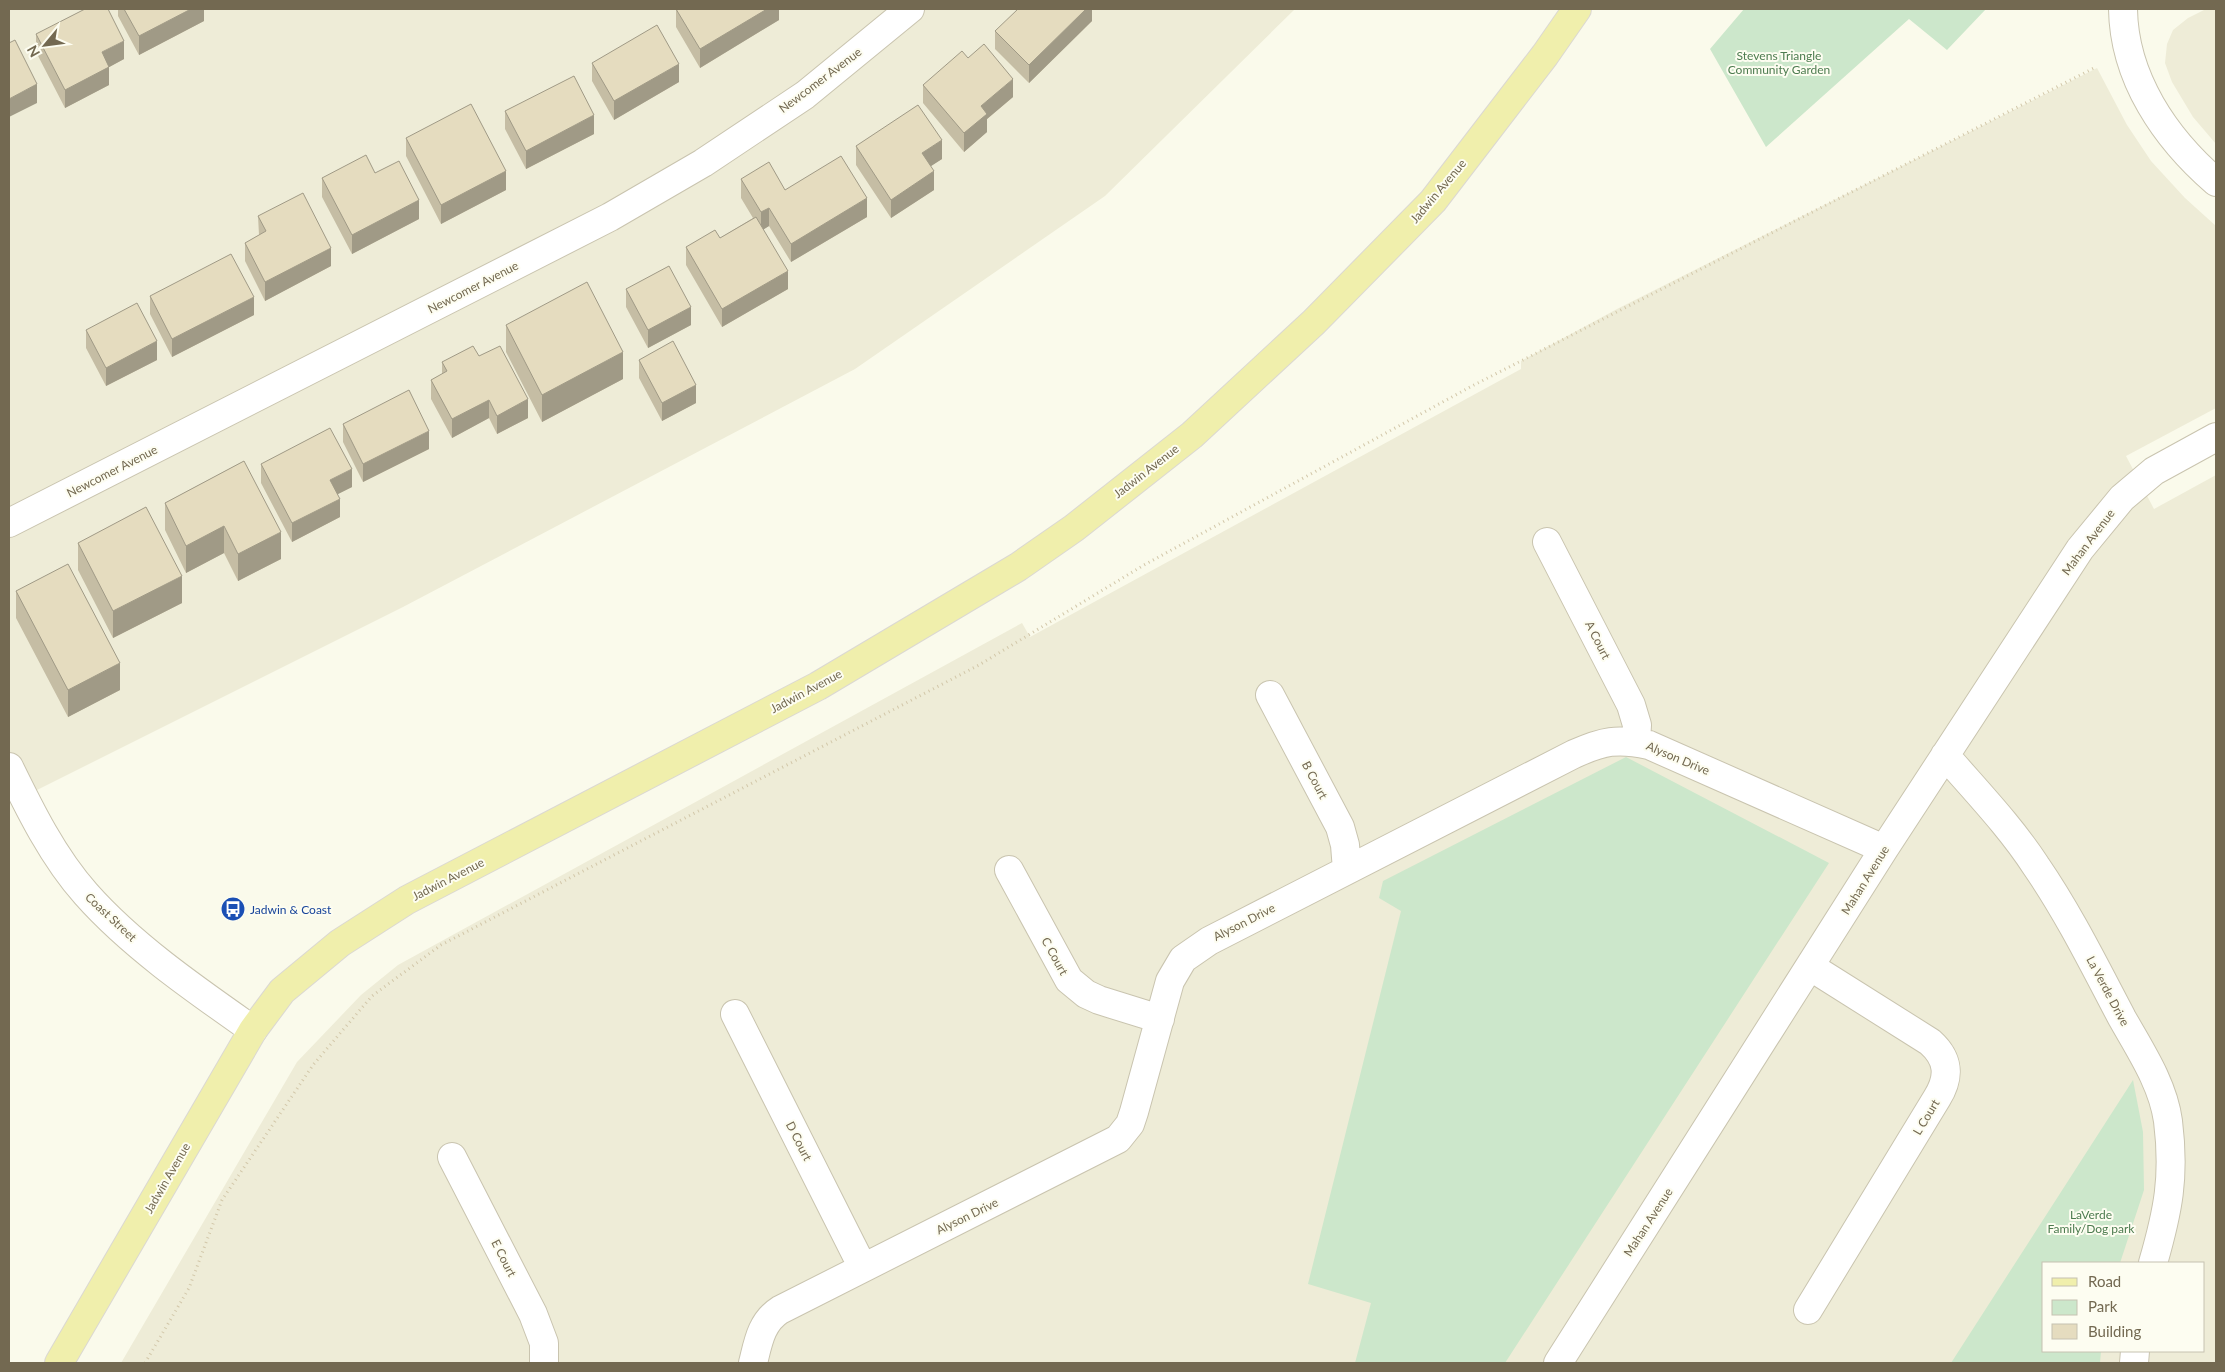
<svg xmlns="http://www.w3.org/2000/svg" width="2225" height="1372" font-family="Lato,sans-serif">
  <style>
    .residential { fill: #eeecd7; fill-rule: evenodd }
    .green { fill: #cce7cb }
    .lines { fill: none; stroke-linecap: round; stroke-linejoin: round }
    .minor-casing { stroke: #c9c4af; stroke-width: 30 }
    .major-casing { stroke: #dbd8d2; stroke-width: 30 }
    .path { stroke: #d2c7a9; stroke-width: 3; stroke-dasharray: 1 4; stroke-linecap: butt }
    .minor { stroke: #fff; stroke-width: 28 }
    .major { stroke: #f0efac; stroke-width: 28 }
    .wall { fill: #c5bda4 }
    .shaded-wall { fill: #a09a86 }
    .building { fill: #e5dcbf; stroke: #a09a86 }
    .labels { text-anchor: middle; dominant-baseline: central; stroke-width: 4; stroke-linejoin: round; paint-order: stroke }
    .park-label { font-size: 12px; fill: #4d7c50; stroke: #fdfdf1 }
    .street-label { font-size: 12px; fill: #736951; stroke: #fdfdf1 }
    .transit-label { font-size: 12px; fill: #164399; stroke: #fdfdf1; text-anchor: start }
  </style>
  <rect width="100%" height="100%" fill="#fafaeb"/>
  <!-- residential -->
  <path class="residential" d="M9,9H1295L1105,196L855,369L403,607L9,804Z
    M2206,9H2216V144L2193,117L2172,82L2165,63L2167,44L2173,30L2188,18Z
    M2097,68L2127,125L2151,161L2185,198L2216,226V408L2126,456L2154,509L2216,475V1363H121L297,1062L361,995L398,965L1022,623L1030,637L1521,369V361L1617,309ZM2044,1263H2204V1351H2044Z"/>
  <!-- green -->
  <path class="green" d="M1744,9H1986L1947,50L1909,19L1766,147L1710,49Z
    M1626,757L1829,863L1505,1363H1355L1371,1303L1308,1284L1401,911L1379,898L1383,881Z
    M2133,1080L2143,1132L2144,1190L2120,1263H2044V1351H2101L2100,1363H1951Z"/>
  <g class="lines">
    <defs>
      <path id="minor" d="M2123,9C2124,78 2165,138 2216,182
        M9,523L610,217L703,163L805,95L910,9
        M1547,542L1631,705L1637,725L1636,742
        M1270,695L1340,827L1345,845L1347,870
        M1945,755C1976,791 2010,826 2036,866C2069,914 2095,967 2122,1018C2140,1050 2163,1084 2168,1121C2175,1177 2168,1211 2153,1263
        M9,767C30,810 53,857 86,894C132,946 196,990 253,1030
        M1009,870L1069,980L1086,994L1099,1000L1160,1019
        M735,1014L863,1268
        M452,1157L533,1314L544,1343V1363
        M1808,1310L1937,1098C1950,1077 1949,1059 1930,1042L1811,967
        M753,1363C758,1343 761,1322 780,1310L1118,1139L1130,1124L1134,1112L1170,981L1183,959L1209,941L1574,754C1603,741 1617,738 1649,745L1884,849
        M1558,1363L1884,849L2080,549L2122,498L2154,471L2216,437
        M2134,1363L2135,1351"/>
      <path id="major" d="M59,1363L253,1030L282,991L340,943L407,900L818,686L1018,567L1074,528L1192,435L1314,322L1433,201L1545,55L1577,9"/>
    </defs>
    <!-- minor casing -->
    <use href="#minor" class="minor-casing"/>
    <!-- major casing -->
    <use href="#major" class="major-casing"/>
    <!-- path -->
    <path class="path" d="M145,1363L189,1288L222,1200L313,1065L372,996L441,945L979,665L1144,565L1472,386L2094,68"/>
    <!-- minor -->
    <use href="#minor" class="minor"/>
    <!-- major -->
    <use href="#major" class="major"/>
  </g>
  <!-- wall -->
  <path class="wall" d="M118,9H204V21L139,55L118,16Z
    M676,9H779V20L700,68L676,27Z
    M1092,9V21L1029,83L995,49V31Z
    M36,34L124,59L109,67V85L65,108L36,52Z
    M968,58L1013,97L987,119V132L964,152L923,103V85Z
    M592,63L679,82L614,120L592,81Z
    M505,111L594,134L526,169L505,129Z
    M406,138L506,190L441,224L406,156Z
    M856,146L942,159L930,166L934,190L891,218L856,165Z
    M375,173L419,219L352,254L322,197V178Z
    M741,179L785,190L867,217L791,262L769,226L763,229L788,289L722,327L686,265V247L720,238L753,218L741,198Z
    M258,216L331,266L265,301L245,261V243L259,235Z
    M626,289L691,325L648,348L626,307Z
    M150,296L254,315L172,357L150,314Z
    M506,325L623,379L542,422L506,352Z
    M86,330L157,360L106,386L86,348Z
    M479,356L528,418L497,434L489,418L452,438L431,399V380L442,374V362Z
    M639,360L696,403L662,421L639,378Z
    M343,424L429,449L363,482L343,442Z
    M244,461L281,559L238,581L224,553L186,573L165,530V503Z
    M261,464L352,487L338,494L340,517L292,542L261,483Z
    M78,543L182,603L113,638L78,570Z
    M16,591L120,690L68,717L16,618Z"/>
  <!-- shaded-wall -->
  <path class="shaded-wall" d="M191,9H204V21L139,55V36Z
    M767,9H779V20L700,68V49Z
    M1086,9H1092V21L1029,83V65Z
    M124,41V59L102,71V52Z
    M679,64V82L614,120V101Z
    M109,67V85L65,108V90Z
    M1013,79V97L987,119V132L964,152V133L981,106Z
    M37,84V103L9,117V99Z
    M594,115V134L526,169V151Z
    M942,140V159L922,172V153Z
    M506,171V190L441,224V205Z
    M934,171V190L891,218V200Z
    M867,198V217L791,262V244Z
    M419,200V219L352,254V235Z
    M769,208V226L761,231V212Z
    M331,248V266L265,301V282Z
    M788,271V289L722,327V309Z
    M254,297V315L172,357V339Z
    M691,307V325L648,348V330Z
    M157,341V360L106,386V368Z
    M623,352V379L542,422V395Z
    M696,385V403L662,421V403Z
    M528,399V418L497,434V416Z
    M489,400V418L452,438V419Z
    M429,431V449L363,482V464Z
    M352,469V487L330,498V480Z
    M340,499V517L292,542V523Z
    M224,526V553L186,573V546Z
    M281,532V559L238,581V554Z
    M182,576V603L113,638V611Z
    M120,663V690L68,717V690Z"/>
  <!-- building -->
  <path class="building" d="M85,9H108L124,41L102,52L109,67L65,90L36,34Z
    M124,9H191L139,36Z
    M676,9H767L700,49Z
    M1018,9H1086L1029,65L995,31Z
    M657,25L679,64L614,101L592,63Z
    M15,40L37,84L9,99V43Z
    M984,44L1013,79L981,106L987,114L964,133L923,85L962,51L968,58Z
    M574,76L594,115L526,151L505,111Z
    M471,104L506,171L441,205L406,138Z
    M918,105L942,140L922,153L934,171L891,200L856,146Z
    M366,155L375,173L399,161L419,200L352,235L322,178Z
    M841,156L867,198L791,244L769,208L761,212L741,179L769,162L785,190Z
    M303,193L331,248L265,282L245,243L266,231L258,216Z
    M756,217L788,271L722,309L686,247L715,230L720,238Z
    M231,254L254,297L172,339L150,296Z
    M669,266L691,307L648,330L626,289Z
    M587,282L623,352L542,395L506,325Z
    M137,303L157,341L106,368L86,330Z
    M673,341L696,385L662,403L639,360Z
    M473,346L479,356L500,346L528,399L497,416L489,400L452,419L431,380L447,371L442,362Z
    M409,390L429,431L363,464L343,424Z
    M330,428L352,469L330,480L340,499L292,523L261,464Z
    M244,461L281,532L238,554L224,526L186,546L165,503Z
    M146,507L182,576L113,611L78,543Z
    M68,564L120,663L68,690L16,591Z"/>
  <!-- icons -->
  <defs>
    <symbol id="bus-disc" viewBox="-11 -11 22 22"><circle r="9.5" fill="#1a4fb4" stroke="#fdfdf1"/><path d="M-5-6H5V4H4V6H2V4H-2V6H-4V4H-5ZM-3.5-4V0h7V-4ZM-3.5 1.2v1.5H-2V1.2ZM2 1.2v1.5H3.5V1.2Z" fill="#fff"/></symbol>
  </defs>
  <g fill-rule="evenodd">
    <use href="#bus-disc" x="219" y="895" width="28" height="28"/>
  </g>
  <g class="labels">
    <!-- park labels -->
    <g class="park-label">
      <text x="1779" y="55">Stevens Triangle<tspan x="1779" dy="14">Community Garden</tspan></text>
      <text x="2091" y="1214">LaVerde<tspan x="2091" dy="14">Family/Dog park</tspan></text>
    </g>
    <!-- street labels -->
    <g class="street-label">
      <text transform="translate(820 80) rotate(-37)">Newcomer Avenue</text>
      <text transform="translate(1438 191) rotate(-50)">Jadwin Avenue</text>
      <text transform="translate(473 287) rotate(-27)">Newcomer Avenue</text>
      <text transform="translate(112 471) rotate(-27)">Newcomer Avenue</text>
      <text transform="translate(1146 471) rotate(-38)">Jadwin Avenue</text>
      <text transform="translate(2088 542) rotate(-53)">Mahan Avenue</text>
      <text transform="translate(1598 640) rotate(63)">A Court</text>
      <text transform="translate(806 691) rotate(-28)">Jadwin Avenue</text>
      <text transform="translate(1678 758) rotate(23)">Alyson Drive</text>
      <text transform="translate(1315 780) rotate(62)">B Court</text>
      <text transform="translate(448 879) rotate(-27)">Jadwin Avenue</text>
      <text transform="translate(1865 880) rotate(-58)">Mahan Avenue</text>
      <text transform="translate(111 917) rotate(43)">Coast Street</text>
      <text transform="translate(1244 922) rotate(-27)">Alyson Drive</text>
      <text transform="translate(1055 956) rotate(61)">C Court</text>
      <text transform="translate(2108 991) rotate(62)">La Verde Drive</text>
      <text transform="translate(1926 1117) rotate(-59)">L Court</text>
      <text transform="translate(799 1141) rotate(63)">D Court</text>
      <text transform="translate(167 1178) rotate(-60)">Jadwin Avenue</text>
      <text transform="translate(967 1216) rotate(-26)">Alyson Drive</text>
      <text transform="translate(1648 1222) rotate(-57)">Mahan Avenue</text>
      <text transform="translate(504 1258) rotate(63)">E Court</text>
    </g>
    <!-- transit labels -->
    <g class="transit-label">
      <text x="250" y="909">Jadwin &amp; Coast</text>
    </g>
  </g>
  <!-- border -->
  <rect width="2225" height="1372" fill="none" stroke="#736951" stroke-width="20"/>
  <!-- legend -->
  <rect x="2042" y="1262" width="162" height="90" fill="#fdfdf1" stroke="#c6c2b1"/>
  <rect x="2052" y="1278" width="25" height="8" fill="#f0efac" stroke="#c6c2b1"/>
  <text x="2088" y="1287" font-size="15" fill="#736951">Road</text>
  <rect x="2052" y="1300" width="25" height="15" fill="#cce7cb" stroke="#c6c2b1"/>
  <text x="2088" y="1312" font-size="15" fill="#736951">Park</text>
  <rect x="2052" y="1324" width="25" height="15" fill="#e5dcbf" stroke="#c6c2b1"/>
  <text x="2088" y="1337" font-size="15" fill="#736951">Building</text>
  <!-- north arrow -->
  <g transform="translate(45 45) rotate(241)" stroke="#fdfdf1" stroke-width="4" paint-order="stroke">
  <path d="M0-4L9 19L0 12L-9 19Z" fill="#736951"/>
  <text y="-8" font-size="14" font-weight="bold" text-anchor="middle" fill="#736951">N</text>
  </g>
</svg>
